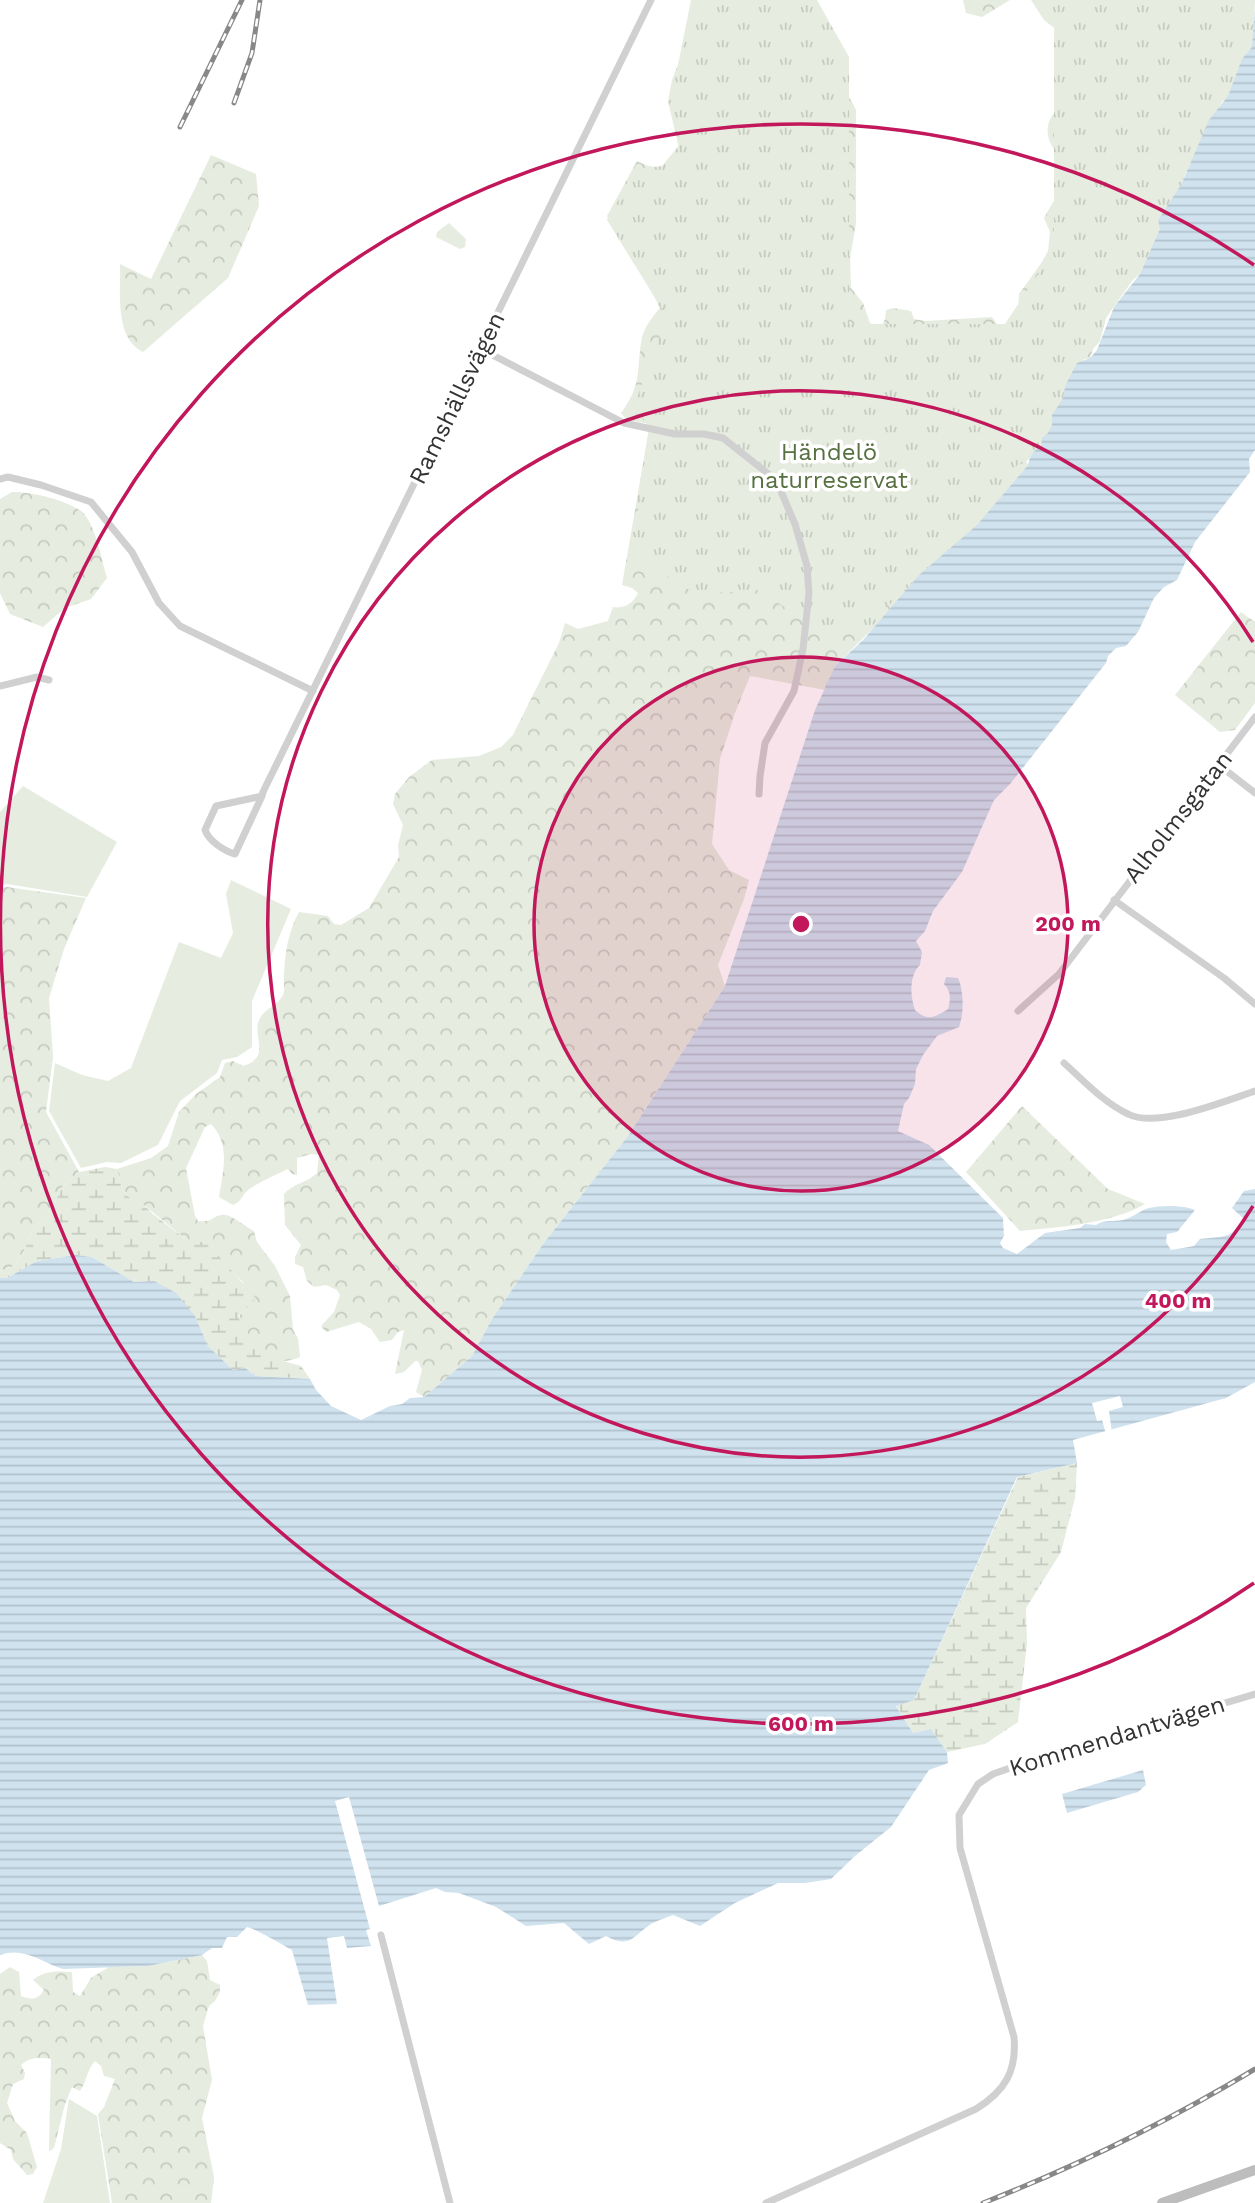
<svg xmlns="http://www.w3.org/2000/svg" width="1255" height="2203" font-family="'Work Sans',sans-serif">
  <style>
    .grass { fill: #e6ecdf }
    .forest { fill: url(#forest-crowns) }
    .wetland { fill: url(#wetland-marsh) }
    .park { fill: url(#park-tufts) }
    .water { fill: url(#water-rules) }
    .pier { fill: #fff }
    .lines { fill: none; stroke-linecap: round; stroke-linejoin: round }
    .street { stroke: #d0d0d0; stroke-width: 7 }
    .secondary { stroke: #bdbdbd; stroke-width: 10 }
    .rail-casing { stroke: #888; stroke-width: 5 }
    .rail { stroke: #fff; stroke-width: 2.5; stroke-dasharray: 8; stroke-linecap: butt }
    .ring { fill: none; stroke: #c2185b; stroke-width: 3.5 }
    .labels { text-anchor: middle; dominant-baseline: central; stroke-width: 7; stroke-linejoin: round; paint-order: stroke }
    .street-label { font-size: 24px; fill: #333; stroke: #fff }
    .park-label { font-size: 24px; fill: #56703f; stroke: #fff }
    .centre { fill: #c2185b; stroke: #fff; stroke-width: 3.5 }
    .ring-label { font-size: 21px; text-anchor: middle; font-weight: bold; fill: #c2185b; stroke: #fff; stroke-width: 7; stroke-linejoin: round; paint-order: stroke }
  </style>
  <defs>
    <pattern id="forest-crowns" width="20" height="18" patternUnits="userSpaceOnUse" patternTransform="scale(1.75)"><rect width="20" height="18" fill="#e6ecdf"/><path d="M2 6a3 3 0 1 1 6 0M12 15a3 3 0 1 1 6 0" fill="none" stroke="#c6cbc0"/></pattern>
    <pattern id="wetland-marsh" width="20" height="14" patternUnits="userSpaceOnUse" patternTransform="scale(1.75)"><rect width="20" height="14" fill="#e6ecdf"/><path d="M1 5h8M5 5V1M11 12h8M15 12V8" fill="none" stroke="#c6cbc0"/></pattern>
    <pattern id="park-tufts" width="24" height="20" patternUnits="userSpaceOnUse" patternTransform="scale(1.75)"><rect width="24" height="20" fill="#e6ecdf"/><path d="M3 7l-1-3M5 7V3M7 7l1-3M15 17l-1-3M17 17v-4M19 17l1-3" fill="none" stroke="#c6cbc0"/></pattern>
    <pattern id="water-rules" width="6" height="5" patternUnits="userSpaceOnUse" patternTransform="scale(1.75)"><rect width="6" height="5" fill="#cfe2ee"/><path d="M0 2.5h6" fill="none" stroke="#b2c2cd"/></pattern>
  </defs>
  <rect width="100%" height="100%" fill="#fff"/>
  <!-- grass -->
  <path class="grass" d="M449,223L466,239L465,247L460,249L436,237L437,232Z
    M23,786L117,842L87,897L7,884L0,885V812Z
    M231,880L291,909L252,1001V1047L237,1057L222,1060L217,1073L180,1101L158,1145L121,1163L107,1162L81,1168L49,1111L55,1063L82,1075L108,1081L131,1068L179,942L221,958L233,933L226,894Z
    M69,2099L97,2116L110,2203H43L61,2149Z"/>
  <!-- forest -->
  <path class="forest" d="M963,0H1010L982,17L966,13Z
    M1031,0H1199L1200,142L1140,274L1119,291L1107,309L1090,358L1072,362L1018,444L1028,465L977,525L835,666L825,690L750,676L735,713L720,759L712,844L729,870L749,880L744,899L718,965L725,986L628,1136L543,1244L492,1319L472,1356L424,1397L416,1392L422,1370L418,1361H415L404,1372L395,1374L404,1330L398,1332L392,1340L380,1342L371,1329L359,1322L326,1332L321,1326L334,1312L340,1295L337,1290L326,1285L314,1287L307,1281L303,1267L295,1264V1257L301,1245L285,1225L284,1194C293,1183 306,1184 317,1173L319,1155L311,1154L297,1158V1175L292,1174L288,1169C283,1171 252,1186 248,1190C241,1196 243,1200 233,1205L219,1197C223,1171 231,1145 211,1124L205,1127L186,1168L195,1216L198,1221C215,1222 209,1218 221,1215C231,1213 245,1227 254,1231L257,1242L275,1266L290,1296L293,1330L298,1338L300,1357C295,1359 289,1361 283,1361C269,1361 241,1342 239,1328C237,1319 240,1313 246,1307L243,1282L219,1259L208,1242H189L144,1205L133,1201L123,1191L117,1169L151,1158L168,1146L179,1112L196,1094L220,1077L225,1063L233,1061L243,1066C272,1057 252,1037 259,1020C264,1008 281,1005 284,992C285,987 283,980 284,975C285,953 288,932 299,912L328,916L334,924L341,925L369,908L399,857L398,845L403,825L393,804L395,794L409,777L432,760L479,756L501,747L513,735L559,643L565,623L578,629L608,621L613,607C625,609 633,603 638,593L632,588L622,585L650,424L627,420L621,413C643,384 636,369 642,337C645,326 653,316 660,308C645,276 622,249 607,216L637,161C655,171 666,168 680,153L668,101L672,80L681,57L847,93L856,110V224L850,258L851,288L863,303L870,323L881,327L885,319L886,310L893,308L911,311L914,319L925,321L992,317L1002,331L1018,309L1019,294L1042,262L1048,251L1050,232L1044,218L1053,202L1059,201V155C1046,141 1043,126 1056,110L1058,31L1044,20Z
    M211,155L256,174L259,206L228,278L143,352C114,338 121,292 120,264L151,279Z
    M12,492C33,492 63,499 81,511C95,522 102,561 107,578L91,599L65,608L43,627L10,614L0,593V499Z
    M1241,612L1255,622V703L1235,730L1220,732L1175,695Z
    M7,887L86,898L64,949L49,998L53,1057L46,1112L79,1172L63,1186L50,1211L32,1231L25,1249L14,1266L0,1271V888Z
    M1022,1106L1108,1189L1145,1204C1111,1224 1059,1227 1020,1231L966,1172Z
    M202,1955L207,1961L210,1980L220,1985V1992L215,2001L209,2006L203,2026L212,2080L202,2118L214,2177L211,2203H112L98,2114L104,2107L115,2079L104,2076L101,2066L95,2061C87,2070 87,2080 80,2091L72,2087L65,2104L54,2148L49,2151L51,2059C40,2057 29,2057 21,2065L25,2073L24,2079L13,2084L7,2103L15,2121L27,2133L37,2167L33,2174L27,2175L13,2159L11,2150L0,2143V1974L10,1967L19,1972L21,1996C31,2000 38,2000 44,1990L33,1980C44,1970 59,1971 72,1972L73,1992L80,1996L91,1978L109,1967L148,1966Z"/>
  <!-- wetland -->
  <path class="wetland" d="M105,1167L117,1169L123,1191L133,1201L144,1205L153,1214L189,1242H208C222,1263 241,1279 256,1299L239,1315C238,1351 273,1358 301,1366L310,1379L256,1376L245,1368L233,1370L208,1346L195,1316L154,1281L134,1282L92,1257L76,1255L37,1261L7,1278H0V1271L14,1266L25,1249L32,1231L50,1211L63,1186L79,1172Z
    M1077,1463L1075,1498L1061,1552L1026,1608L1027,1643L1018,1722L985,1744L947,1752L931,1729L913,1733L896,1705L914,1700L1018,1477Z"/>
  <!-- park -->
  <path class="park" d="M691,0H817L849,57V324H1005L1054,250V27L1039,0H1255L1253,48L1230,96L1222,102L1195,157L1183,172L1181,189L1144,264L1106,318L1100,341L1072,373L1048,439L1025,463L1017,465L1007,484V491L989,516L907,589L901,591L864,636L808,623L759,590L696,594L670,578L629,546L639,506L637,501L649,429L635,403L667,317L607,220L635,170L662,166L681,143L671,100Z"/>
  <!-- water -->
  <path class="water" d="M1255,10V450L1249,459L1250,472L1195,542L1177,580L1164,587L1154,598L1138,632L1126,646L1116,648L1108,656L1106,663L1010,784L994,800L962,872L933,911L925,931L916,941L922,952L920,965C909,975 910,996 915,1010C928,1022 935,1017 948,1009C951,999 951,991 944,984L946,977L958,978C964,991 964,1014 959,1027L937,1036L923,1055L916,1069L915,1084L909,1098L904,1104L898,1131L929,1145L1003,1218L1004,1236L1000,1243L1003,1248L1017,1254L1045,1233L1080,1228L1085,1224L1096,1225C1104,1219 1114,1222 1123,1220C1133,1218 1140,1210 1149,1208C1161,1205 1184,1205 1195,1210L1177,1232L1167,1234L1166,1242L1171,1250L1194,1246L1200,1239C1222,1236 1231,1240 1244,1219L1232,1208L1244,1191L1255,1189V1382L1226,1398L1073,1440L1077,1463L1017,1477L914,1700L896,1706L913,1733L931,1729L947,1752L948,1763L929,1770L891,1827L855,1856L831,1879L805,1883H778L735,1903L700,1926L673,1915C666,1918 658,1920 651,1924C633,1936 630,1949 606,1936L589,1944L564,1923L526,1926L496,1907L459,1893L445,1892L436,1888L379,1906L349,1797L335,1801L370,1929L366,1930L371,1946L347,1948L344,1936L327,1938L337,2004L308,2005L292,1950C281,1944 256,1929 247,1927L237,1937H227L222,1948H212L202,1955L148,1966L63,1969C43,1963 24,1946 0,1955V1278H7L37,1261L76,1255L92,1257L134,1282L154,1281L176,1293L195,1316L208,1346L233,1370L245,1368L256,1376L310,1379L316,1390L331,1406L361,1420L390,1406L402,1404L410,1398L424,1397L472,1356L492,1319L543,1244L628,1136L725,986L815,710L835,666L863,640L919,575L977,525L1028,465C1030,456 1032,451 1041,447L1042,438L1048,433L1052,425V415L1062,400L1066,384L1077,363L1090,358L1097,350L1114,307L1140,274L1160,229L1158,220L1181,185L1209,120L1228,96L1242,59L1252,47Z
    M1143,1770L1146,1785L1138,1792L1067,1813L1062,1794Z"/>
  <!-- pier -->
  <path class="pier" d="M1120,1396L1123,1407L1109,1411L1112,1433L1106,1434L1102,1420L1097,1421L1092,1403Z"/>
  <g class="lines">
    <!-- street -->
    <path class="street" d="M481,349L624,423L675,434H704L723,438L776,480L795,524L807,566L809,593L803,649L794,691L765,743L760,776L759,794
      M0,479L8,477L41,485L91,502L132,552L159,603L180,626L313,691
      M0,686L37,677L49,680
      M1219,765L1255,793
      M262,796L216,806L205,830C209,841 224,851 235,854L262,796L263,792L651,0
      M1114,900L1224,978L1255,1004
      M1018,1011L1059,974L1255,717
      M1064,1063C1084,1081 1103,1102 1128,1114C1157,1129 1225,1101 1255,1091
      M381,1935L450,2203
      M766,2203L976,2109C1005,2091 1017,2071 1014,2037L960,1848L959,1815L978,1784L993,1774L1027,1762L1255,1694"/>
    <!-- secondary -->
    <path class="secondary" d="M1162,2203L1255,2170"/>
    <defs>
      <path id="rail" d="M234,103L252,53L260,0
        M180,127L242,0
        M983,2203C1077,2166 1169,2121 1255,2069"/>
    </defs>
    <!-- rail casing -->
    <use href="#rail" class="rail-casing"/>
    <!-- rail -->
    <use href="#rail" class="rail"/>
  </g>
  <!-- distance rings -->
  <circle cx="801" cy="924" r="267" fill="#c2185b" fill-opacity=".12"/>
  <g class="ring">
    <circle cx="801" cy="924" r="267"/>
    <path d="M1253 1206A533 533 0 1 1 1253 642"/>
    <path d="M1254 1583A800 800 0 1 1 1254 265"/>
  </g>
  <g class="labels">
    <!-- street labels -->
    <g class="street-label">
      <text transform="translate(457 398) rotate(-64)">Ramshällsvägen</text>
      <text transform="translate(1178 817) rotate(-52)">Alholmsgatan</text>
      <text transform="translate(1117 1736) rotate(-17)">Kommendantvägen</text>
    </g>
    <!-- park labels -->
    <g class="park-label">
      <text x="829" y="452">Händelö<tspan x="829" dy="28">naturreservat</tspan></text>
    </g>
  </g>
  <circle cx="801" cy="924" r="10" class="centre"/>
  <g class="ring-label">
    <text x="1068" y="931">200 m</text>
    <text x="1178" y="1308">400 m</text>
    <text x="801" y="1731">600 m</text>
  </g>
</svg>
